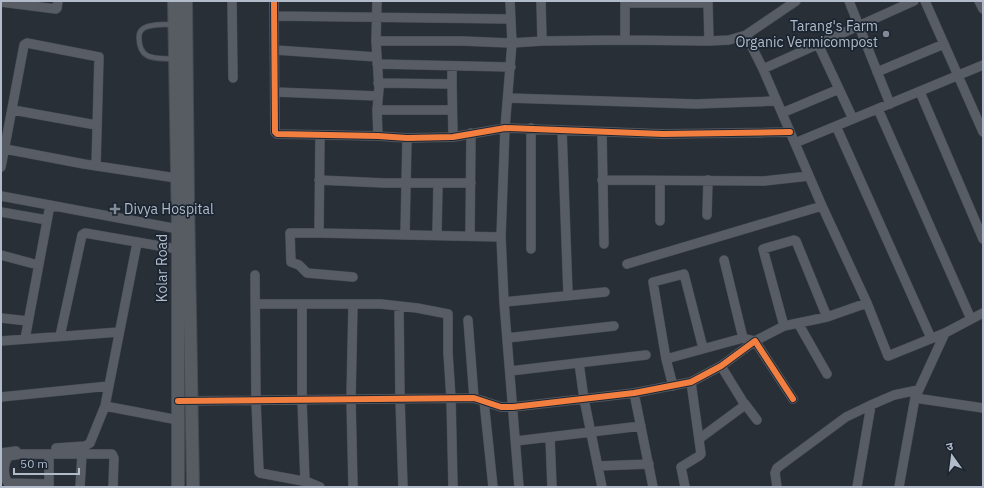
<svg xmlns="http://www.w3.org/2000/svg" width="984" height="488" font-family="'IBM Plex Sans','Noto Sans Devanagari',sans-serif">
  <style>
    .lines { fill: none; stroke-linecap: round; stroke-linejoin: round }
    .lane-casing { stroke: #464b52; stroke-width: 6 }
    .street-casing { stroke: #464b52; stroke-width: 10 }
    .secondary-casing { stroke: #464b52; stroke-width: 14 }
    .lane { stroke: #585d65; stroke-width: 4.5 }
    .street { stroke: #585d65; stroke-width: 9 }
    .secondary { stroke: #575c63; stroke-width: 12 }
    .cycleway-casing { stroke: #1b2532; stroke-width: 8 }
    .cycleway { stroke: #f27e40; stroke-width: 6 }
    .poi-dot { fill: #828a96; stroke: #1b2532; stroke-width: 1.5 }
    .labels { text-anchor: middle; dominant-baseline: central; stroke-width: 3.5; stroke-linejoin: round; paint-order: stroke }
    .poi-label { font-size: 14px; fill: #b2bbc9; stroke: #1b2532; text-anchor: end }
    .street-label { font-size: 14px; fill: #b2bbc9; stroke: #1b2532 }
  </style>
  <rect width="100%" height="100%" fill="#282f37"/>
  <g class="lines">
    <defs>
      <path id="lane" d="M173,24C165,25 153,24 146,27C141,29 139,32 139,37C139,61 155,58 174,59"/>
      <path id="street" d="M232,1L233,78
        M274,1L275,132L277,134L378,136L407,138L453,137L505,128L663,134L790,132
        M377,1L376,41L379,89L377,110L378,136
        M510,1L512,43L505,128L501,237L504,302L519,487
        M541,1L542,41
        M625,1V40
        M849,1L890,104
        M925,1L983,132
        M979,1L983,9
        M1,2L56,9L57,8L58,1
        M625,3H708L709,41
        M275,16L511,19
        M746,35L763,69L822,206L867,303L888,356L945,333L983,313
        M376,41H462L512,43L542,41L625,40L709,41L729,40L746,35L796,1
        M818,44L853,119
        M275,50L377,57
        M377,64L511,67
        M452,66V84
        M763,69L914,1
        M877,72L944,44
        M378,83L452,84L453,137
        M275,92L378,96
        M920,92L983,239
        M508,98L696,104L776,101
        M878,109L971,319
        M13,110L96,125
        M377,110H452
        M782,113L839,89
        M836,126L931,338
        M562,130L568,294
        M602,132L604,244
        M320,135L319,233L501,237
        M795,143L983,65
        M5,149L84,164L176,178
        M1,167L24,45L27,43L99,57L96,166
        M319,180L384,183H471
        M602,180L764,181L809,176
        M1,196L178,229
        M1,212L47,220
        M707,215L708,180
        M660,221V181
        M319,233H290L291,262L299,265L307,273L353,277
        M405,234L407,138
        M437,234L438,183
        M470,235L471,133
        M137,243L105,406L178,420
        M531,249V128
        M1,255L38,265
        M724,260L743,338
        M627,264L822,206
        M255,275L256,401L259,472L260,473L308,482L320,487
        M504,302L605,292
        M255,304H381L417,308L448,314V353L451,398L453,487
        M302,304V400L305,482
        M353,304L351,399L353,487
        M399,306L400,399L403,487
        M1,318L28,321
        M468,320L474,398
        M798,323L827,374
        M784,326L763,249L794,240L796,241L827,317
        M60,336L82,235L85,233L177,249
        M507,338L614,326
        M25,339L50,205
        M1,341L119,332
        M666,359L743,338L755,341L784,326L827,317L867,303
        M579,363L584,399L602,487
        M510,371L646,355
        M673,386L666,359L653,282L684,274L703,348
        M634,393L653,487
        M1,397L109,386
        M915,398L983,408
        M178,401L474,398L501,407H513L634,393L691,382L721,366L755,341L793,399
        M484,401L493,487
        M745,404L757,420
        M550,437L552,487
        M699,439L745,405L721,366
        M516,441L641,426
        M56,448L85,446L90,443L105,406
        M1,453L16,451
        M49,454V487
        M598,466L649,464
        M49,484L8,483C3,476 3,463 9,456L21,454H112L114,458L113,487
        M80,487L82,454
        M685,487L681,467L699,456L701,454L691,382
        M777,487L775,473L777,468L846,417L871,405L894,395L918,390
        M857,487L871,405
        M899,487L915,398L945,333"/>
      <path id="secondary" d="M174,1L178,229V487
        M186,1L188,199L193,487"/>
    </defs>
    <!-- lane casing -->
    <use href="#lane" class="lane-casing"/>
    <!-- street casing -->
    <use href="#street" class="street-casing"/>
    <!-- secondary casing -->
    <use href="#secondary" class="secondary-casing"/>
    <!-- lane -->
    <use href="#lane" class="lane"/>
    <!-- street -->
    <use href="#street" class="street"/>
    <!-- secondary -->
    <use href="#secondary" class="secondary"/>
    <defs>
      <path id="cycleway" d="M274,1L275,132L277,134L378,136L407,138L453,137L505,128L663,134L790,132
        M178,401L474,398L501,407H513L634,393L691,382L721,366L755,341L793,399"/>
    </defs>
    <!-- cycleway casing -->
    <use href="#cycleway" class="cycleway-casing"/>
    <!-- cycleway -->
    <use href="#cycleway" class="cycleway"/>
  </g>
  <!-- markers -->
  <g class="poi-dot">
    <circle cx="886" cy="34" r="4"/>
    <path d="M113 203h4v4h4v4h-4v4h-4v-4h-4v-4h4z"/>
  </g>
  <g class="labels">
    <!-- poi labels -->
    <g class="poi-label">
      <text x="878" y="26">Tarang's Farm<tspan x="878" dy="16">Organic Vermicompost</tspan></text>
      <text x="124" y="209" text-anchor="start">Divya Hospital</text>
    </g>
    <!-- street labels -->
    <g class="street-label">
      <text transform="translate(162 268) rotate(-90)">Kolar Road</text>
    </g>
  </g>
  <!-- border -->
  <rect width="984" height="488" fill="none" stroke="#b2bbc9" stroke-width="4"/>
  <!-- north arrow -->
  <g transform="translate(952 456) rotate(346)" stroke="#1b2532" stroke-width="3" paint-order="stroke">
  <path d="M0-3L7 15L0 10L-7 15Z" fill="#b2bbc9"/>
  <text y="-6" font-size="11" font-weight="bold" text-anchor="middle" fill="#b2bbc9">उ</text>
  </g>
  <!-- scale -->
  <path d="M14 468v6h65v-6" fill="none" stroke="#b2bbc9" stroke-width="2"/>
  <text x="20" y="468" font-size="12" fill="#b2bbc9" stroke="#1b2532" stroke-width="3" paint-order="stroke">50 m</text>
</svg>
